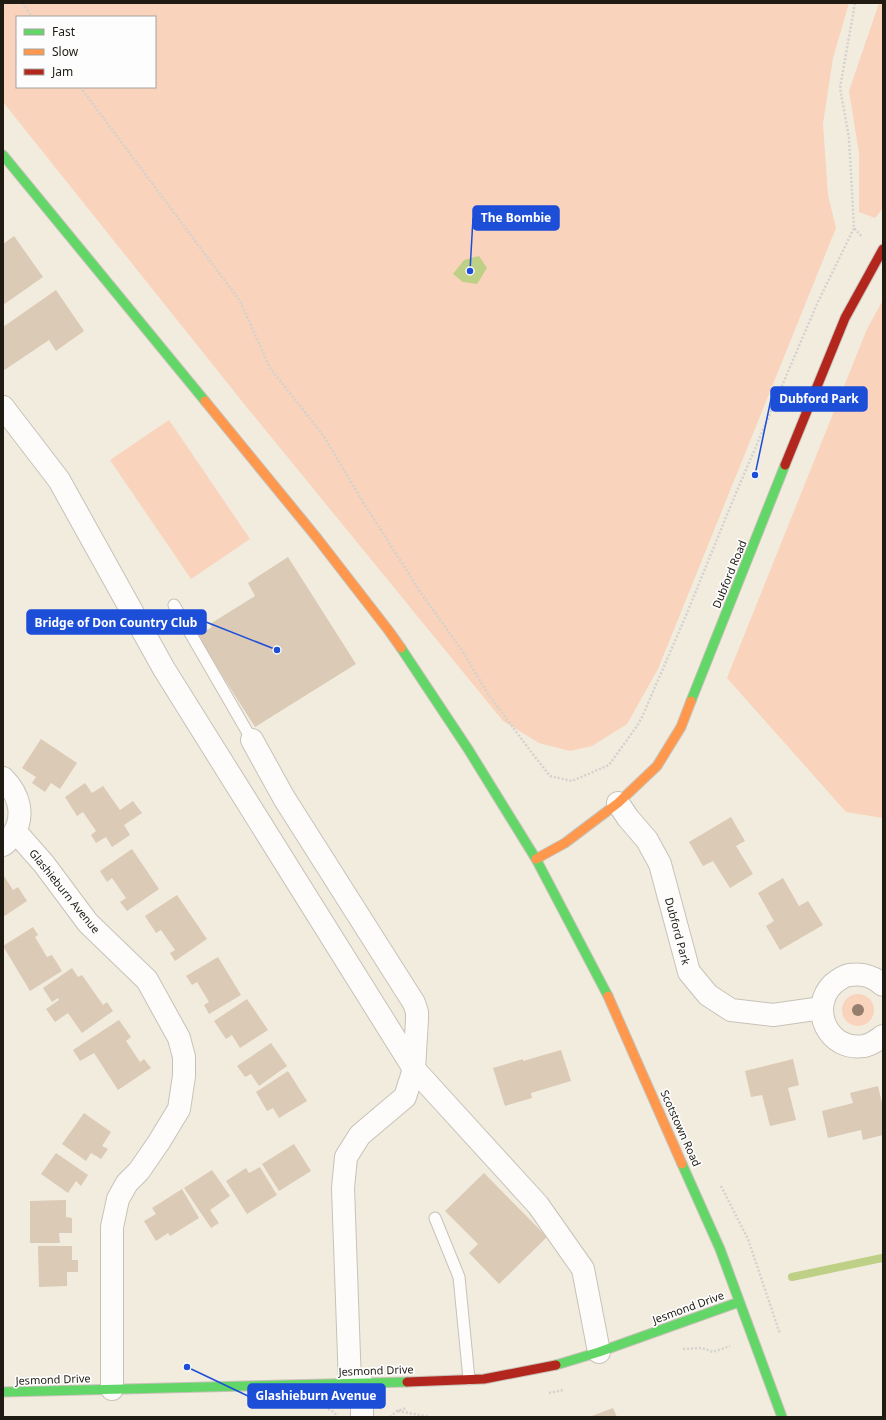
<svg xmlns="http://www.w3.org/2000/svg" width="886" height="1420" font-family="'Noto Sans',sans-serif">
  <style>
    .green { fill: #f9d3bb; fill-rule: evenodd }
    .water { fill: #becf86 }
    .lines { fill: none; stroke-linecap: round; stroke-linejoin: round }
    .stream { stroke: #becf86; stroke-width: 8 }
    .building { fill: #dbcab5 }
    .lane-casing { stroke: #c7c2b8; stroke-width: 13 }
    .street-casing { stroke: #c7c2b8; stroke-width: 24 }
    .fast-casing { stroke: #c7c2b8; stroke-width: 11 }
    .slow-casing { stroke: #c7c2b8; stroke-width: 11 }
    .jam-casing { stroke: #c7c2b8; stroke-width: 11 }
    .path { stroke: #d3d2ce; stroke-width: 2.5; stroke-dasharray: 2 2; stroke-linecap: butt }
    .lane { stroke: #fdfcfa; stroke-width: 11 }
    .street { stroke: #fdfcfa; stroke-width: 22 }
    .fast { stroke: #63d668; stroke-width: 9 }
    .slow { stroke: #ff974d; stroke-width: 9 }
    .jam { stroke: #b3261e; stroke-width: 9 }
    .tree { fill: #957e6d }
    .labels { text-anchor: middle; dominant-baseline: central; stroke-width: 3.5; stroke-linejoin: round; paint-order: stroke }
    .street-label { font-size: 11px; fill: #1f1b13; stroke: #fdfdfd }
    .leader { fill: none; stroke: #1d4ed8; stroke-width: 1.5 }
    .callout-dot { fill: #1d4ed8; stroke: #fdfdfd; stroke-width: 1.5 }
    .callout { fill: #1d4ed8; stroke: #1d4ed8; stroke-width: 1.5 }
    .callout-label { font-size: 12px; text-anchor: middle; font-weight: bold; fill: #fff }
  </style>
  <rect width="100%" height="100%" fill="#f2ecdf"/>
  <!-- green -->
  <path class="green" d="M3,3H849L833,58L823,124L828,195L836,228L658,669L627,724L592,746L570,751L539,743L503,721L249,410L3,102ZM17,17H155V87H17Z
    M879,3H883V208L875,218L859,212V153L849,91Z
    M883,300V818L846,812L727,678L867,329Z
    M169,420L250,539L191,579L110,460Z
    M842 1010a16 16 0 1 1 32 0a16 16 0 1 1-32 0Z"/>
  <!-- water -->
  <path class="water" d="M479,256L487,268L477,284L463,282L453,274L464,260Z"/>
  <g class="lines">
    <!-- stream -->
    <path class="stream" d="M792,1277L882,1258"/>
  </g>
  <!-- building -->
  <path class="building" d="M14,236L43,277L3,305V244Z
    M56,290L84,331L56,351L49,340L3,371V327Z
    M288,557L356,664L255,727L197,636L212,627L210,624L255,596L248,583Z
    M41,739L77,763L60,789L51,783L45,792L32,783L36,777L22,768Z
    M85,783L92,793L103,786L120,810L133,801L142,813L124,825L130,835L112,847L106,837L96,843L91,835L96,831L83,812L77,816L65,797Z
    M731,817L745,841L736,846L753,874L730,888L713,861L703,866L689,842Z
    M132,849L159,889L127,911L120,902L126,898L112,878L107,882L100,871Z
    M4,876L13,890L18,887L27,901L3,917V877Z
    M783,878L799,906L808,901L823,925L780,950L766,926L774,921L758,893Z
    M177,895L207,939L175,961L170,953L175,950L161,930L156,933L145,916Z
    M33,927L38,935L35,937L47,957L52,955L62,971L30,991L3,946Z
    M218,957L241,995L209,1014L204,1005L209,1002L197,982L192,985L186,976Z
    M72,968L78,977L82,975L103,1005L107,1002L113,1011L82,1033L68,1013L55,1022L46,1009L59,1000L58,998L52,1002L43,988Z
    M247,999L268,1030L240,1048L232,1035L226,1039L214,1021Z
    M119,1020L131,1037L126,1041L140,1062L144,1059L151,1068L118,1090L94,1053L80,1061L73,1050Z
    M271,1043L287,1066L259,1086L251,1074L245,1077L237,1066Z
    M561,1050L571,1081L531,1093L532,1098L505,1106L493,1068L523,1059V1061Z
    M793,1059L799,1085L788,1088L796,1120L770,1126L762,1095L751,1097L745,1071Z
    M288,1071L307,1101L279,1118L273,1108L267,1111L256,1092Z
    M878,1086L883,1107V1135L863,1140L861,1130L828,1138L822,1111L853,1103L850,1093Z
    M84,1113L111,1132L102,1146L108,1149L101,1159L91,1153L86,1161L62,1144Z
    M294,1144L311,1171L279,1191L262,1164Z
    M56,1153L88,1175L81,1186L76,1181L68,1193L41,1174Z
    M260,1167L277,1195L247,1214L226,1181L246,1168L249,1173Z
    M212,1170L230,1196L210,1210L219,1223L211,1228L184,1188Z
    M484,1173L547,1237L499,1284L469,1253L478,1244L445,1211Z
    M182,1189L199,1218L170,1236L168,1233L156,1241L144,1221L156,1214L152,1208Z
    M66,1200V1217L72,1218V1233H59L60,1243H30V1201Z
    M38,1246H72V1260H78V1272H67V1286L39,1287Z
    M613,1408L617,1417H589Z"/>
  <g class="lines">
    <defs>
      <path id="lane" d="M174,605L252,740
        M435,1218L459,1277L469,1379"/>
      <path id="street" d="M3,407L59,480L164,669L414,1069L538,1205L583,1269L599,1352
        M252,740L284,798L414,1003L417,1012V1020L414,1069L405,1097L360,1135L346,1157L343,1188L350,1384
        M3,778C19,794 26,816 12,836C9,839 7,843 3,845
        M618,803L628,818L647,840L660,864L689,972L708,995L731,1010L773,1015L822,1008
        M15,831L44,864L88,923L147,980L179,1038L184,1057V1076L179,1109L159,1142L139,1171L127,1183L118,1199L112,1227V1389
        M883,985C873,976 863,973 849,975C843,976 838,980 833,984C808,1009 829,1052 864,1046C871,1045 877,1040 883,1036
        M362,1383V1417"/>
      <path id="fast" d="M3,155L205,401
        M401,648L468,749L536,859L608,996
        M691,701L785,465
        M682,1164L720,1249L782,1417
        M556,1365L599,1352L739,1302
        M3,1392L407,1382"/>
      <path id="slow" d="M205,401L317,538L389,631L401,648
        M536,859L565,843L618,803L657,766L681,727L691,701
        M608,996L682,1164"/>
      <path id="jam" d="M785,465L845,318L883,249
        M407,1382L484,1379L556,1365"/>
    </defs>
    <!-- lane casing -->
    <use href="#lane" class="lane-casing"/>
    <!-- street casing -->
    <use href="#street" class="street-casing"/>
    <!-- fast casing -->
    <use href="#fast" class="fast-casing"/>
    <!-- slow casing -->
    <use href="#slow" class="slow-casing"/>
    <!-- jam casing -->
    <use href="#jam" class="jam-casing"/>
    <!-- path -->
    <path class="path" d="M23,3L32,17
      M855,3L840,88L849,138L854,228L862,237
      M80,87L240,301L270,368L323,435L363,502L421,593L463,652L488,694L532,753L550,776L572,781L609,765L637,726L642,717L685,618L733,500L817,304L854,228
      M721,1186L748,1239L780,1334
      M683,1349L702,1348L713,1352L730,1346
      M549,1393L563,1390
      M328,1409L334,1412L336,1415
      M398,1411L430,1417
      M390,1417L397,1411L407,1408"/>
    <!-- lane -->
    <use href="#lane" class="lane"/>
    <!-- street -->
    <use href="#street" class="street"/>
    <!-- fast -->
    <use href="#fast" class="fast"/>
    <!-- slow -->
    <use href="#slow" class="slow"/>
    <!-- jam -->
    <use href="#jam" class="jam"/>
  </g>
  <!-- trees -->
  <circle class="tree" cx="858" cy="1010" r="6"/>
  <g class="labels">
    <!-- street labels -->
    <g class="street-label">
      <text transform="translate(729 574) rotate(-68)">Dubford Road</text>
      <text transform="translate(65 891) rotate(51)">Glashieburn Avenue</text>
      <text transform="translate(678 931) rotate(75)">Dubford Park</text>
      <text transform="translate(681 1128) rotate(66)">Scotstown Road</text>
      <text transform="translate(688 1307) rotate(-20)">Jesmond Drive</text>
      <text transform="translate(376 1370) rotate(-2)">Jesmond Drive</text>
      <text transform="translate(53 1379) rotate(-2)">Jesmond Drive</text>
    </g>
  </g>
  <!-- callouts -->
  <path class="leader" d="M470 271L473 218M755 475L771 399M277 650L206 622M187 1367L248 1396"/>
  <g class="callout-dot">
    <circle cx="470" cy="271" r="4"/>
    <circle cx="755" cy="475" r="4"/>
    <circle cx="277" cy="650" r="4"/>
    <circle cx="187" cy="1367" r="4"/>
  </g>
  <g class="callout">
    <rect x="473" y="206" width="86" height="24" rx="4"/>
    <rect x="771" y="387" width="96" height="24" rx="4"/>
    <rect x="27" y="610" width="179" height="24" rx="4"/>
    <rect x="248" y="1384" width="137" height="24" rx="4"/>
  </g>
  <g class="callout-label">
    <text x="516" y="222">The Bombie</text>
    <text x="819" y="403">Dubford Park</text>
    <text x="116" y="627">Bridge of Don Country Club</text>
    <text x="316" y="1400">Glashieburn Avenue</text>
  </g>
  <!-- border -->
  <rect width="886" height="1420" fill="none" stroke="#1f1b13" stroke-width="8"/>
  <!-- legend -->
  <rect x="16" y="16" width="140" height="72" fill="#fdfdfd" stroke="#a4a39f"/>
  <rect x="24" y="29" width="20" height="6" fill="#63d668" stroke="#a4a39f"/>
  <text x="52" y="36" font-size="12" fill="#1f1b13">Fast</text>
  <rect x="24" y="49" width="20" height="6" fill="#ff974d" stroke="#a4a39f"/>
  <text x="52" y="56" font-size="12" fill="#1f1b13">Slow</text>
  <rect x="24" y="69" width="20" height="6" fill="#b3261e" stroke="#a4a39f"/>
  <text x="52" y="76" font-size="12" fill="#1f1b13">Jam</text>
</svg>
